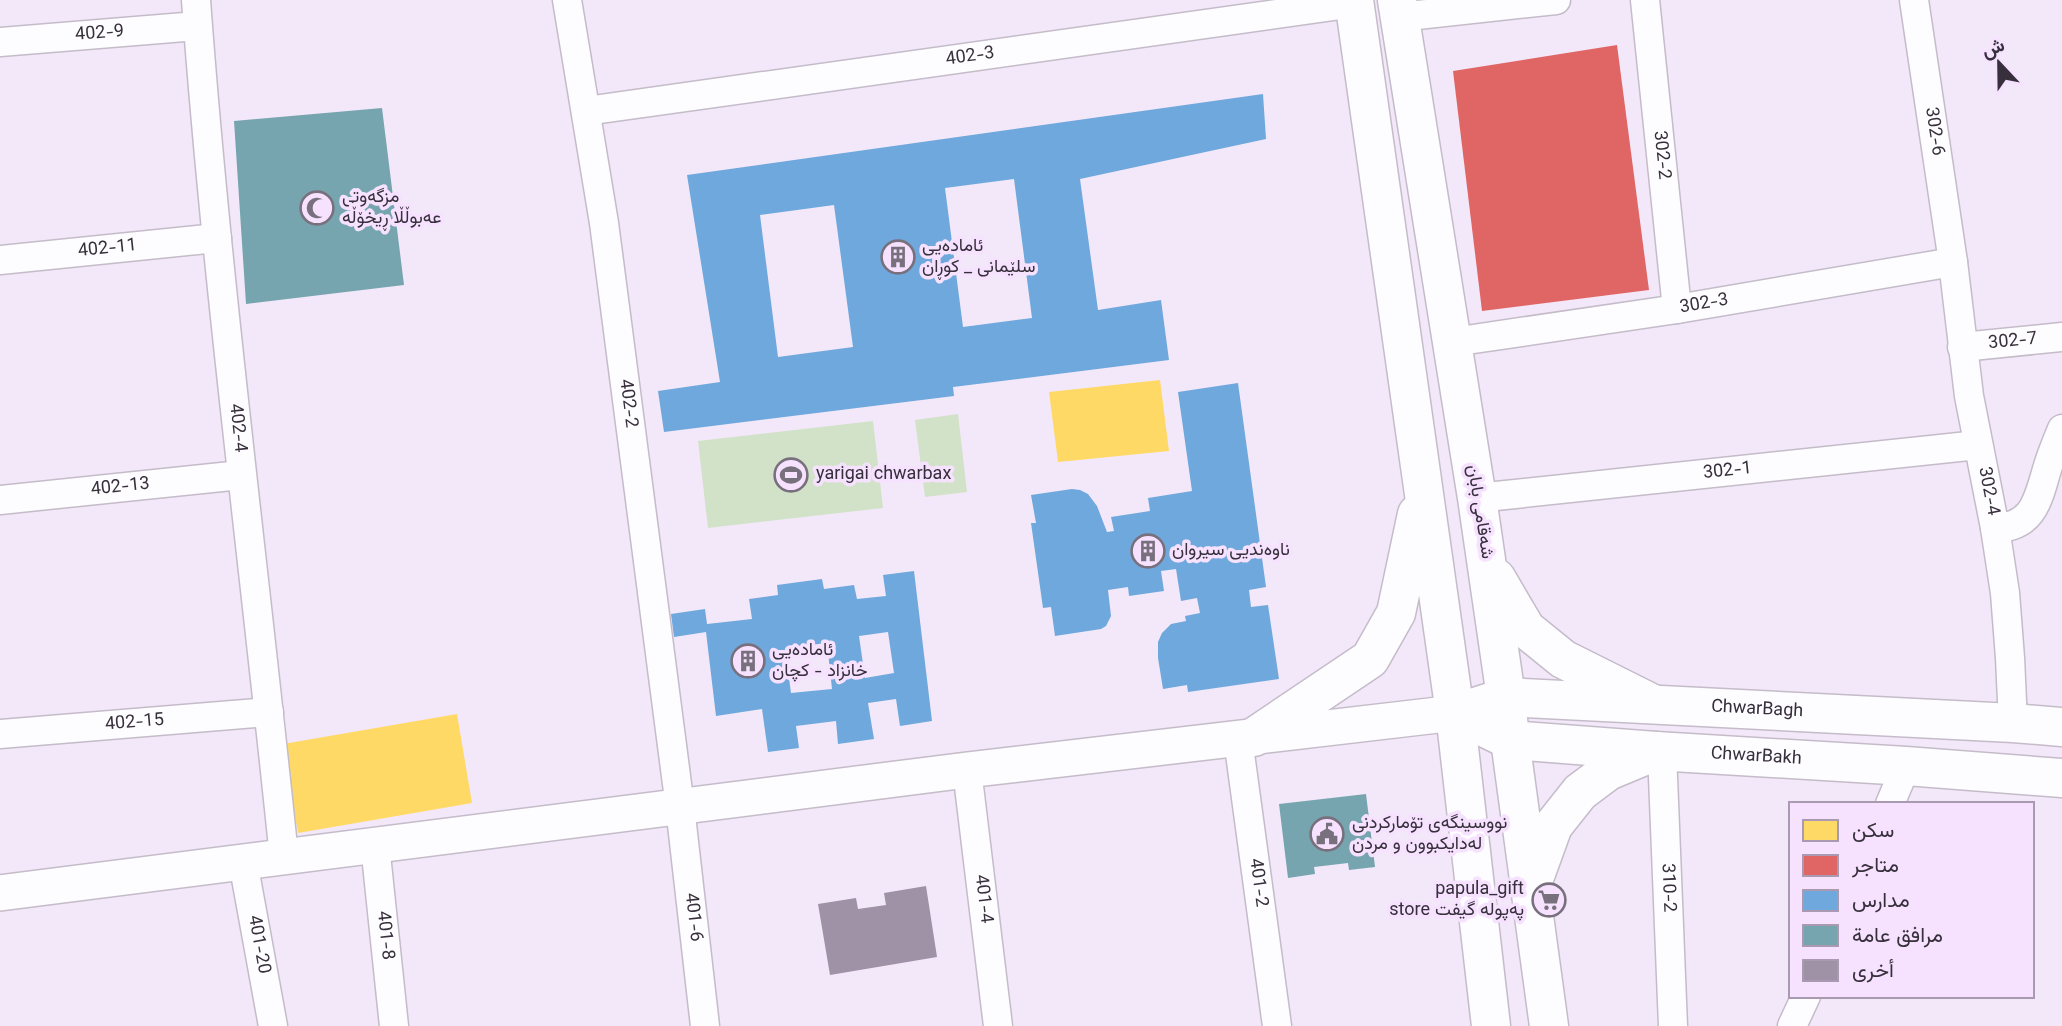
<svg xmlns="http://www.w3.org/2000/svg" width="2062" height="1026" font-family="Georgia,Vazirmatn,serif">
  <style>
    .green { fill: #d1e2c8 }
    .homes { fill: #ffd966 }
    .shops { fill: #e06666 }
    .schools { fill: #6fa8dc; fill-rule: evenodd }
    .public { fill: #76a5af }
    .building { fill: #9f91a6 }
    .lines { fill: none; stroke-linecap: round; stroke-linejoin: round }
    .minor-casing { stroke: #c4bcc9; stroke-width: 31 }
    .tertiary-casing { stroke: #c4bcc9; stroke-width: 38 }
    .secondary-casing { stroke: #c4bcc9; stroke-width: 41 }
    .primary-casing { stroke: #c4bcc9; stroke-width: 41 }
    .minor { stroke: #fdfcfe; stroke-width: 28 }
    .tertiary { stroke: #fdfcfe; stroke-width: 35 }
    .secondary { stroke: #fdfcfe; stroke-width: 38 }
    .primary { stroke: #fdfcfe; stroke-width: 38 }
    .labels { text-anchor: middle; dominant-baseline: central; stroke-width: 7; stroke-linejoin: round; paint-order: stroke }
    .street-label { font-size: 18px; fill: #372f3b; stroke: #f6e2ff }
    .poi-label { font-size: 18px; fill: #372f3b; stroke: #f6e2ff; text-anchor: start }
  </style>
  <rect width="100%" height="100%" fill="#f3e8f9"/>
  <!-- green -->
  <path class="green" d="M958,414L967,492L925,497L915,420Z
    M873,421L883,508L708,528L698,441Z"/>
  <!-- homes -->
  <path class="homes" d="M1160,380L1169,451L1058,462L1049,392Z
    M457,714L472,803L298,833L283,744Z"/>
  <!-- shops -->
  <path class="shops" d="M1617,45L1649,290L1482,311L1453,71Z"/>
  <!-- schools -->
  <path class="schools" d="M1263,94L1266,139L1080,179L1098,310L1161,300L1169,360L953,387L954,396L664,432L658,391L720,382L687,175ZM1014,179L1032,318L963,327L945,188ZM834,205L853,347L778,357L760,215Z
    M1238,383L1266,587L1249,590L1251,607L1268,605L1279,679L1188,692L1187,685L1163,689L1158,658V642L1162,633L1171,624L1186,621L1185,616L1200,613L1197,598L1181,601L1176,569L1161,571L1164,591L1129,596L1128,587L1108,590L1111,616L1106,626L1101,629L1055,636L1051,607L1043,608L1031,523H1036L1031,495L1072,489L1080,490L1088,494L1097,506L1107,532L1114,531L1111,517L1150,511L1148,498L1192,491L1178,392Z
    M914,571L932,721L900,726L896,699L868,703L874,739L838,744L836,721L796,726L799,748L768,752L762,709L716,716L706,632L674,637L671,614L705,609L707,624L752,619L749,599L778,595L777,585L822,579L824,589L854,585L857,599L886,596L883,575ZM888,632L894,673L865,678L859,636ZM827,643L832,689L791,693L785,648Z"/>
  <!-- public -->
  <path class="public" d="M382,108L404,285L246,304L234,121Z
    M1366,794L1375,867L1349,870L1348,863L1314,867L1315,874L1288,878L1279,804Z"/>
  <!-- building -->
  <path class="building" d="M926,886L937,957L830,975L818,904L856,898L858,909L886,905L884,893Z"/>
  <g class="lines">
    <defs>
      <g id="minor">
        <path id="s1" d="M196,0C217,286 255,571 284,857"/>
        <path id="s2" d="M567,0L604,223L680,807L705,1026"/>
        <path id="s3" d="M1645,0L1677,309"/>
        <path id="s4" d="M1914,0L1953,262L1969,396L1995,528L2005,593L2010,658L2013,723"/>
        <path d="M1399,17L1556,0"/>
        <path id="s5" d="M0,42L197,26"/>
        <path id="s6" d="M586,111L1355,3"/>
        <path id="s7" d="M0,260L217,238"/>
        <path id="s8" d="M1453,342L1677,309L1953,262"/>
        <path id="s9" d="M1962,347L2062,337"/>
        <path id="s10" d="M1477,498L1978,445"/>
        <path id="s11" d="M0,500L241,475"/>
        <path d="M1995,528C2035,527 2038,498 2048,466C2052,453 2057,441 2062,429"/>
        <path id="s12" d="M0,734L269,712"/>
        <path id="s13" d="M1238,739L1277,1026"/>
        <path id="s14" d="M1662,752L1673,1026"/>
        <path id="s15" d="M967,770L998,1026"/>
        <path d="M1890,804L1906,766"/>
        <path id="s16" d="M375,845L394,1026"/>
        <path id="s17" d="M243,862L273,1026"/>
        <path d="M1792,1026L1806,996"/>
      </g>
      <path id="tertiary" d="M0,893L967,770L1455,713"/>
      <g id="secondary">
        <path id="s18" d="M1475,707L1506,697L2013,723L2062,727"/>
        <path id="s19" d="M1455,713L1510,740L1656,751L1906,766L2062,778"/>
      </g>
      <path id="primary" d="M1354,0L1455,713L1491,1026
        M1397,0L1477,498L1506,697L1510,740L1549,1026
        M1496,578L1526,629L1563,659L1653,704
        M1254,737L1370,659L1396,613L1417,514
        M1532,884L1553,826L1580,792L1608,771L1656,751"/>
    </defs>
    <!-- minor casing -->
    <use href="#minor" class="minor-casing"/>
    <!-- tertiary casing -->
    <use href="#tertiary" class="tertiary-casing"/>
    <!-- secondary casing -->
    <use href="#secondary" class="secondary-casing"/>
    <!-- primary casing -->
    <use href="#primary" class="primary-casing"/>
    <!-- minor -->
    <use href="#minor" class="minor"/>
    <!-- tertiary -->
    <use href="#tertiary" class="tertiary"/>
    <!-- secondary -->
    <use href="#secondary" class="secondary"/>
    <!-- primary -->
    <use href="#primary" class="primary"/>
  </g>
  <!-- icons -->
  <defs>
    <symbol id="mosque-ring" viewBox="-11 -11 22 22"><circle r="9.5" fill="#f6e2ff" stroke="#79707e" stroke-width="1.5"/><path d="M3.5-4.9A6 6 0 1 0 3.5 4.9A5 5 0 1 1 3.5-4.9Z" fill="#79707e"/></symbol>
    <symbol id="building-ring" viewBox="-11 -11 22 22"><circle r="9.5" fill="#f6e2ff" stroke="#79707e" stroke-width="1.5"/><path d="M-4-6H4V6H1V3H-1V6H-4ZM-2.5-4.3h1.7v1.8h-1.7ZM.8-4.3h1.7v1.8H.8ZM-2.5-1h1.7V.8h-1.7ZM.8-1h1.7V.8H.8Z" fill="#79707e"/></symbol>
    <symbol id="stadium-ring" viewBox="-11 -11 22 22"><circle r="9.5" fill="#f6e2ff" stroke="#79707e" stroke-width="1.5"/><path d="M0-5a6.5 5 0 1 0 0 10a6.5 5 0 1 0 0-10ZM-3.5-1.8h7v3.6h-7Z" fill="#79707e"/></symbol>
    <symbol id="civic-ring" viewBox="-11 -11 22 22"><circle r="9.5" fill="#f6e2ff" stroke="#79707e" stroke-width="1.5"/><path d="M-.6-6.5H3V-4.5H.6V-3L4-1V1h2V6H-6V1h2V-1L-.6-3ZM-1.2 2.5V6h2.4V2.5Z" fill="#79707e"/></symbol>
    <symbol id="supermarket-ring" viewBox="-11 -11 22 22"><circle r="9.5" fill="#f6e2ff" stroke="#79707e" stroke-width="1.5"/><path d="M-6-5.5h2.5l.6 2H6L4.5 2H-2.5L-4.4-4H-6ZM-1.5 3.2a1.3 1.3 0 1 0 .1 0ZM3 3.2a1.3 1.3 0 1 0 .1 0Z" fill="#79707e"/></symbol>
  </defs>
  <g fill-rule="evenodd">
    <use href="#mosque-ring" x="298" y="189" width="38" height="38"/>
    <use href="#building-ring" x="879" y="238" width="38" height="38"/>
    <use href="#stadium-ring" x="772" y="456" width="38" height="38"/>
    <use href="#building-ring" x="1129" y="532" width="38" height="38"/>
    <use href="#building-ring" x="729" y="642" width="38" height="38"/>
    <use href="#civic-ring" x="1308" y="815" width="38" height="38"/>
    <use href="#supermarket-ring" x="1530" y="881" width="38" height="38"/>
  </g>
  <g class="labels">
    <!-- street labels -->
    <g class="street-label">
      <text stroke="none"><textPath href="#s5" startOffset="100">402-9</textPath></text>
      <text stroke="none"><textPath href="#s6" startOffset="388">402-3</textPath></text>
      <text stroke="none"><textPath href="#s4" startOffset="133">302-6</textPath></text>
      <text stroke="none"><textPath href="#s3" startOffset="156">302-2</textPath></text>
      <text stroke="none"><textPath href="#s7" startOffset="108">402-11</textPath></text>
      <text stroke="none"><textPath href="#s8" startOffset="254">302-3</textPath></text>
      <text stroke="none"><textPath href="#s9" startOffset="51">302-7</textPath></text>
      <text stroke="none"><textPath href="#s2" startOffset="408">402-2</textPath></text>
      <text stroke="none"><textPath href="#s1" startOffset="430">402-4</textPath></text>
      <text stroke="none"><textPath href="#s10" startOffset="252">302-1</textPath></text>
      <text stroke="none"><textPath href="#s11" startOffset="121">402-13</textPath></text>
      <text stroke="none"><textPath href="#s4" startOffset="497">302-4</textPath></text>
      <text transform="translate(1479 512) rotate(81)">شەقامی بابان</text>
      <text stroke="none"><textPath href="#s18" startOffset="284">ChwarBagh</textPath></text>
      <text stroke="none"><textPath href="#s12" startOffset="135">402-15</textPath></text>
      <text stroke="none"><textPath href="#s19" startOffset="308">ChwarBakh</textPath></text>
      <text stroke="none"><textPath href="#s13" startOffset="145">401-2</textPath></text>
      <text stroke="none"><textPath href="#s14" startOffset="136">310-2</textPath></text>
      <text stroke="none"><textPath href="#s15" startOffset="130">401-4</textPath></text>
      <text stroke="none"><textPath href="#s2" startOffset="926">401-6</textPath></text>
      <text stroke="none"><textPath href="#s16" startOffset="91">401-8</textPath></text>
      <text stroke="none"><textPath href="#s17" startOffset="84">401-20</textPath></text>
    </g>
    <!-- poi labels -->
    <g class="poi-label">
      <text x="342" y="198">مزگەوتی<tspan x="342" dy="21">عەبوڵڵا ڕیخۆڵە</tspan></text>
      <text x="922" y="247">ئامادەیی<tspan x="922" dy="21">سلێمانی _ کوڕان</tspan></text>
      <text x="816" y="475">yarigai chwarbax</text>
      <text x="1172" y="551">ناوەندیی سیروان</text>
      <text x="772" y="651">ئامادەیی<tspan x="772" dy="21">خانزاد - کچان</tspan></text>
      <text x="1352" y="824">نووسینگەی تۆمارکردنی<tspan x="1352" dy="21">لەدایکبوون و مردن</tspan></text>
      <text x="1524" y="890" text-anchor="end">papula_gift<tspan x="1524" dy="21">store پەپولە گیفت</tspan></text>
    </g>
  </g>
  <!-- legend -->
  <rect x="1789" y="802" width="245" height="196" fill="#f6e2ff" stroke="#aa9ab1" stroke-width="2"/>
  <rect x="1803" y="820" width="35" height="21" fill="#ffd966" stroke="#aa9ab1" stroke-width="2"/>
  <text x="1852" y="837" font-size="21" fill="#372f3b">سكن</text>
  <rect x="1803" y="855" width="35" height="21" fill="#e06666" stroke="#aa9ab1" stroke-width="2"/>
  <text x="1852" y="872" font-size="21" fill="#372f3b">متاجر</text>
  <rect x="1803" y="890" width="35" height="21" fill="#6fa8dc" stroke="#aa9ab1" stroke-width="2"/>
  <text x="1852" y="907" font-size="21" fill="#372f3b">مدارس</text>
  <rect x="1803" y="925" width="35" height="21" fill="#76a5af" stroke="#aa9ab1" stroke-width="2"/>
  <text x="1852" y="942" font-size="21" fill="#372f3b">مرافق عامة</text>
  <rect x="1803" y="960" width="35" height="21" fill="#9f91a6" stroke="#aa9ab1" stroke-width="2"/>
  <text x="1852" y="977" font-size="21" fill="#372f3b">أخرى</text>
  <!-- north arrow -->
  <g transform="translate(1999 63) rotate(338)" stroke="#f6e2ff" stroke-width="5" paint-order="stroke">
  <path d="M0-5L12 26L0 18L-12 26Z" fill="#372f3b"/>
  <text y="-10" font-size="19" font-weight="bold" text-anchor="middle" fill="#372f3b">ش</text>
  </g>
</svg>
